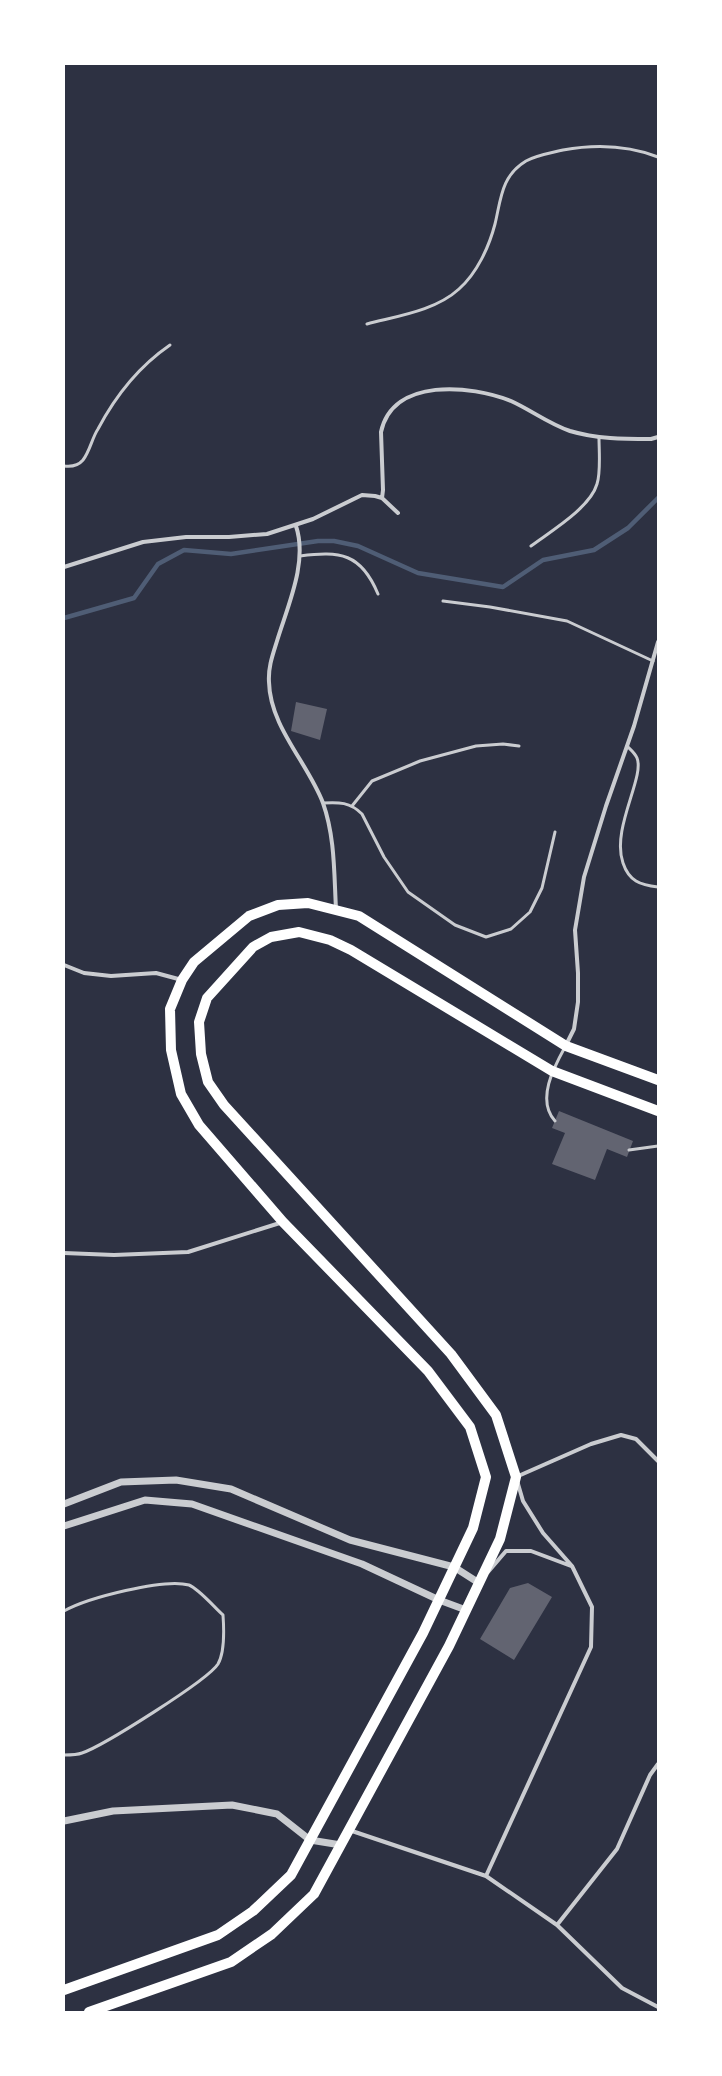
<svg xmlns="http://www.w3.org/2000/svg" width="722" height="2076" font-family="Roboto,sans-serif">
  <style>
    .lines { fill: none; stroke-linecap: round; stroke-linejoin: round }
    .stream { stroke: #4f5d75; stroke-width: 4.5 }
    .building { fill: #626471 }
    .service { stroke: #caccd0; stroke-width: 3 }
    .minor { stroke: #caccd0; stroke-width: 4 }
    .tertiary { stroke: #caccd0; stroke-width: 7 }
    .primary { stroke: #fff; stroke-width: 10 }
  </style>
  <rect width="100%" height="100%" fill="#2d3142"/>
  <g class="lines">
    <!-- stream -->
    <path class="stream" d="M64,618L134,598L158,564L184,550L231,554L318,541H334L358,546L418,573L503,587L543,560L594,550L628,528L658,498"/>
  </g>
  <!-- building -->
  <path class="building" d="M296,702L327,709L320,740L291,731Z
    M559,1111L633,1141L627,1157L607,1149L595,1180L552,1164L565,1133L552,1128Z
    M528,1583L552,1597L514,1660L480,1639L510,1588Z"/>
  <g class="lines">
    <!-- service -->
    <path class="service" d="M367,324C397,316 435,311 459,289C477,273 489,247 495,224C501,199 501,176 526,161C537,155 551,153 563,150C596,144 627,145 658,157
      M64,466C72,467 78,466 83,460C90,451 92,438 98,429C116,395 138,367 170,345
      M531,546C551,531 590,508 597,484C601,472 599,451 599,438
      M300,556C340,551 361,553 378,594
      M443,601L490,607L567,621L653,661
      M627,746C630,749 635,753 637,758C645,777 611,829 623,863C629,881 640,885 658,887
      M323,803C339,802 350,802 362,814L384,857L408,892L455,925L486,937L511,929L530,912L542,888L555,832
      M352,806L372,781L420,761L476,746L503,744L519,746
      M555,1121C536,1100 554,1067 565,1047
      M629,1150L658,1146
      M64,1611C87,1598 164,1578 189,1585C199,1589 215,1608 223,1615C224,1629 225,1652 218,1664C208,1680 103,1746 82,1753C77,1755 70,1755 64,1755"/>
    <!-- minor -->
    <path class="minor" d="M382,498L383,490L381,432C393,377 471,385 511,401C531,410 549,424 570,431C597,439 623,439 651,439L658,437
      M296,526C308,562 288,605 277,641C273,654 268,667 269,682C270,727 308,763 323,803C335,837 334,873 336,909
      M64,567L143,542L186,537H229L267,534L313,519L362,495L375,496L382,498L398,513
      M64,965L84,973L111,976L156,973L182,980
      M566,1045L574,1029L578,1002V973L575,930L584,877L606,806L634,726L658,642
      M64,1253L114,1255L188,1252L283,1222
      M488,1572L506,1551H531L571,1566
      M349,1830L486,1876L557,1925L622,1988L658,2007
      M486,1876L591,1647L592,1607L572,1566L543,1533L523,1501L516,1477L591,1444L621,1435L636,1439L658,1461
      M557,1925L617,1849L650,1775L658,1764"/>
    <!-- tertiary -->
    <path class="tertiary" d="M64,1504L121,1482L176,1480L231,1489L350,1540L454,1567L479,1583
      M64,1526L145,1500L192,1504L362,1564L439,1600L466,1610
      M64,1821L113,1811L232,1805L277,1814L310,1840L341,1845"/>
    <!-- primary -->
    <path class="primary" d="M64,1990L218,1935L253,1911L291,1875L423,1633L473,1528L486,1477L470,1427L428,1371L283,1222L199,1125L181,1094L171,1050L170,1009L182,980L194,962L249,916L278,905L308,903L359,916L566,1046L658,1080
      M89,2012L231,1962L272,1934L314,1894L449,1646L500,1539L516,1477L496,1415L451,1354L224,1105L208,1082L201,1054L199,1022L207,998L253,947L271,937L299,932L330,940L351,950L552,1071L658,1111"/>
  </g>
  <!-- border -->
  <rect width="722" height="2076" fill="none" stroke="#ffffff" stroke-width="130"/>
</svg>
